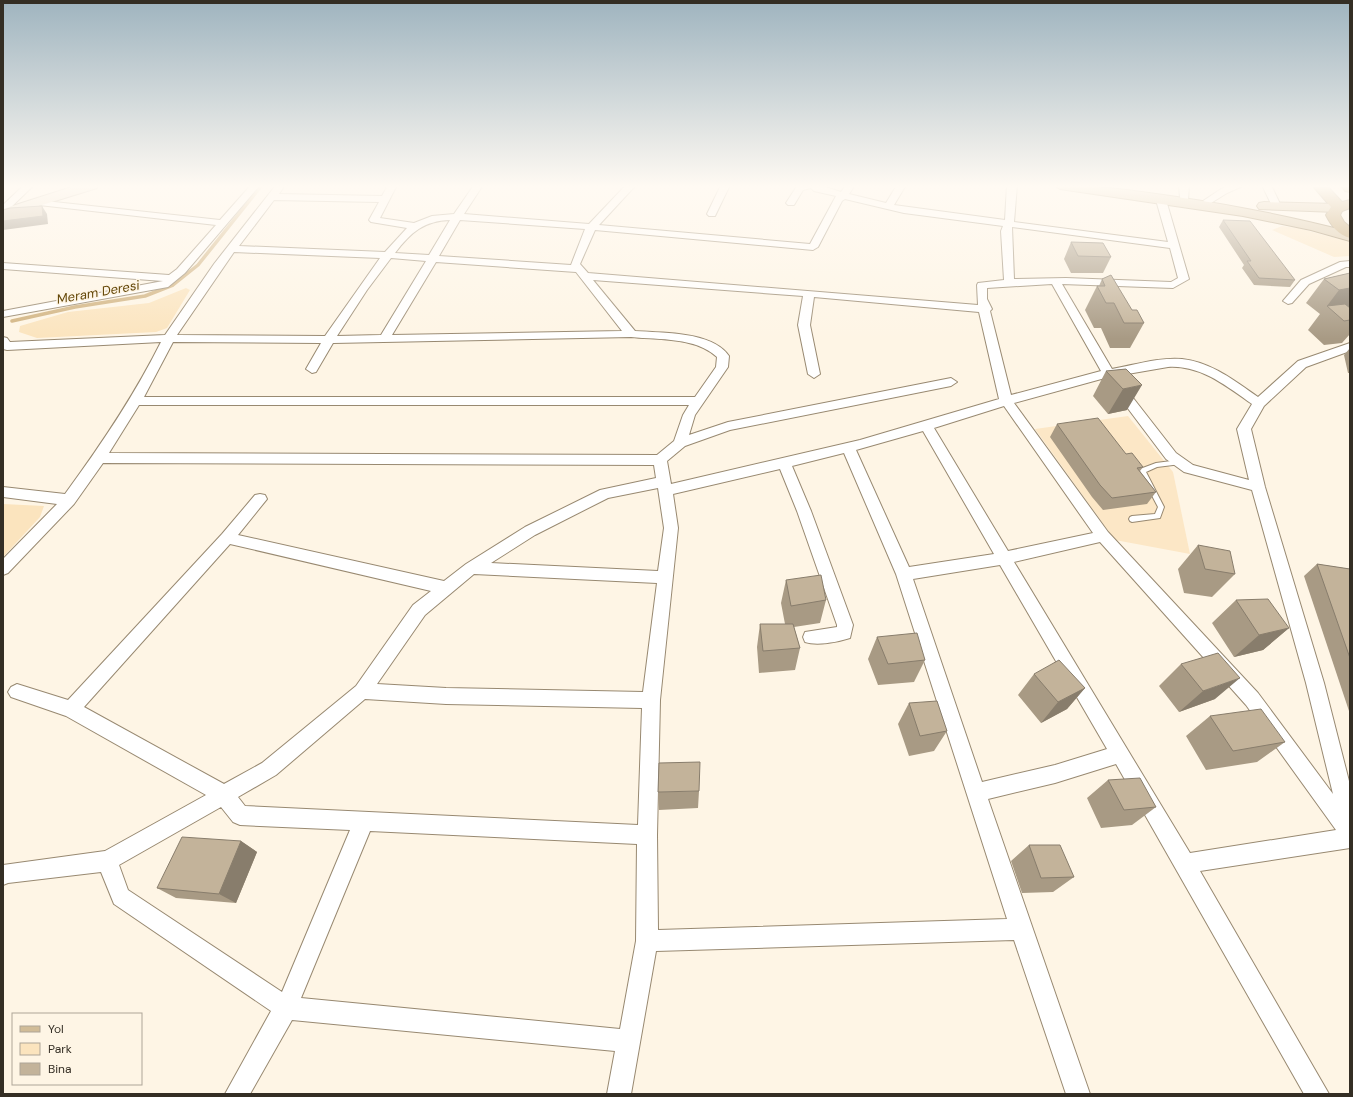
<svg xmlns="http://www.w3.org/2000/svg" width="1353" height="1097" font-family="'DM Sans',sans-serif">
  <style>
    .built { fill: #fce7c6 }
    .green { fill: #fbe4be }
    .lines { fill: none; stroke-linecap: round; stroke-linejoin: round }
    .stream { stroke: #d1b381; stroke-width: 3.5 }
    .lane-casing { stroke: #988971; stroke-width: 2 }
    .street-casing { stroke: #988971; stroke-width: 2 }
    .secondary-casing { stroke: #988971; stroke-width: 2 }
    .primary-casing { stroke: #876d41; stroke-width: 2 }
    .highway-casing { stroke: #876d41; stroke-width: 2 }
    .lane { fill: #fff; fill-rule: evenodd }
    .street { fill: #fff; fill-rule: evenodd }
    .secondary { fill: #e8ddcb; fill-rule: evenodd }
    .primary { fill: #d1bc97; fill-rule: evenodd }
    .highway { fill: #b38f51; fill-rule: evenodd }
    .wall { fill: #a89a84 }
    .shaded-wall { fill: #887d6c }
    .building { fill: #c3b39a; stroke: #887d6c }
    .labels { text-anchor: middle; dominant-baseline: central; stroke-width: 3; stroke-linejoin: round; paint-order: stroke }
    .far-water-label { font-size: 13px; font-style: italic; fill: #644708; stroke: #fef5e5 }
  </style>
  <rect width="100%" height="100%" fill="#fef5e5"/>
  <!-- built -->
  <path class="built" d="M1128,416L1173,472L1190,554L1115,540L1035,429Z"/>
  <!-- green -->
  <path class="green" d="M1282,226L1298,228L1350,242V256L1334,257L1272,230Z
    M186,288L190,290L167,328L156,332L37,338L19,332L20,326L68,312L149,303Z
    M3,504L44,506L40,517L3,557Z"/>
  <g class="lines">
    <!-- stream -->
    <path class="stream" d="M12,321L75,307L145,296L173,285L198,265L262,185"/>
    <defs>
      <path id="lane" d="M1179,460L1182,462L1181,464L1157,467L1146,472L1164,507L1160,518L1132,522L1130,521L1129,519L1130,517L1132,516L1155,514L1158,507L1139,471L1140,469L1156,463Z"/>
      <path id="street" d="M24,185H34L6,212L3,213V205Z
        M251,185H260L185,273L168,287L3,317V311L163,281L3,269V263L169,275L177,269L216,225L39,205L34,202L36,200L220,220Z
        M276,185H285L279,194L382,196L388,185H397L380,218L414,223L432,216L454,214L474,185H483L464,214L589,224L626,185H636L599,225L810,244L836,196L814,191L811,188L803,190L794,205H788L786,203L797,186L799,185H819L841,192L846,185H855L849,194L886,203L897,185H906L894,205L1005,220L1007,185H1017L1014,222L1168,242L1156,200L1161,197L1166,200L1189,279L1173,288L1062,284L1112,369C1134,365 1159,357 1182,359C1211,362 1235,381 1258,397L1298,361L1350,343V351L1306,367L1264,406L1251,429L1265,487L1324,683L1350,785V848L1200,871L1329,1094H1304L1116,764L1055,783L988,799L1090,1094H1066L1014,940L656,951L631,1094H607L615,1051L292,1020L250,1094H225L271,1011L114,904L101,872L8,883L3,885V865L105,851L206,795L66,716L11,697L8,692L11,687L17,684L68,700L222,534L255,495L260,494L265,495L267,499L238,535L444,581L466,564L525,527L600,490L656,478L654,465L103,463L74,504L8,573L3,575V559L57,504L3,497V487L65,494C101,445 134,396 161,342L7,350L3,349V337L7,338L10,342L165,335L214,264ZM845,199L904,213L1003,226L1001,231L1004,280L978,283L977,285L978,305L588,273L580,264L595,230L813,250L818,247L842,201ZM274,200L379,202L369,220L371,222L407,228L385,252L239,246ZM450,220L429,255L395,253C411,232 424,221 450,220ZM460,220L585,229L571,265L439,256ZM1012,227L1170,248L1178,278L1171,282L1066,278L1014,279ZM234,252L380,258L325,336L177,335ZM391,258L426,261L381,335L337,336L367,290ZM436,262L576,272L622,331L392,335ZM593,280L803,296L798,325L808,374L814,378L820,374L810,325L814,297L979,312L999,399L860,440L671,484L667,461L685,446L730,430L951,386L957,382L951,378L728,422L689,435L695,415L728,367L729,356C712,331 662,333 635,331ZM1052,284L1101,371L1011,395L990,311L992,309L987,299V288ZM631,337C660,340 695,337 717,357L716,367L695,397H144L173,342L321,343L306,369L312,373L316,372L333,343ZM1168,367C1201,365 1226,386 1252,404L1237,429L1249,480L1193,465L1176,453L1116,376ZM1105,378L1166,459L1184,472L1252,490L1306,683L1333,794L1258,693L1108,532L1014,403ZM139,405H689L683,415L674,441L657,455L109,453ZM1004,406L1093,533L1008,551L934,428ZM923,431L994,554L909,567L856,450ZM844,453L896,574L1007,919L658,930L657,835L660,700L678,528L673,494L780,469L797,511L837,625V627L805,632L803,637L805,642C817,646 838,642 850,638L853,625L811,511L792,466ZM658,488L664,528L658,571L491,563L535,535L608,498ZM1100,542L1246,705L1336,830L1190,853L1014,562ZM230,544L431,591L413,605L356,686L262,763L224,784L84,707ZM1000,565L1107,749L1055,765L982,782L913,579ZM474,574L657,583L643,692L446,688L377,684L425,615ZM365,699L446,704L642,708L638,825L245,806L238,797L276,775ZM221,807L233,822L240,825L350,830L282,992L128,890L119,865ZM370,831L637,844L636,941L620,1029L301,998Z
        M721,185H730L715,216H709L707,214Z
        M1179,185H1189L1188,200L1185,201L1180,198Z
        M1231,185H1245L1227,193L1211,203H1205L1203,201L1221,189Z
        M1262,185H1271L1281,206L1279,208H1273Z
        M1350,261V267H1346L1309,284L1292,303L1288,304L1283,301L1301,280L1340,262Z"/>
      <path id="secondary" d="M78,185H98L97,188L3,217V209Z"/>
      <path id="primary" d="M1054,185C1095,185 1136,191 1177,197C1236,206 1293,217 1350,232V241L1311,230L1243,216L1060,189Z
        M1264,202L1337,204L1342,205L1344,208L1342,211L1337,212L1259,209L1257,206L1259,203Z"/>
      <path id="highway" d="M1312,185H1326L1342,202L1350,200V208L1342,211L1340,215L1344,222L1350,227V238C1338,235 1331,225 1326,215L1331,207Z
        M1341,185H1350V192L1345,191Z"/>
    </defs>
    <!-- lane casing -->
    <use href="#lane" class="lane-casing"/>
    <!-- street casing -->
    <use href="#street" class="street-casing"/>
    <!-- secondary casing -->
    <use href="#secondary" class="secondary-casing"/>
    <!-- primary casing -->
    <use href="#primary" class="primary-casing"/>
    <!-- highway casing -->
    <use href="#highway" class="highway-casing"/>
    <!-- lane -->
    <use href="#lane" class="lane"/>
    <!-- street -->
    <use href="#street" class="street"/>
    <!-- secondary -->
    <use href="#secondary" class="secondary"/>
    <!-- primary -->
    <use href="#primary" class="primary"/>
    <!-- highway -->
    <use href="#highway" class="highway"/>
  </g>
  <!-- wall -->
  <path class="wall" d="M1223,220L1295,280L1290,287L1254,285L1242,268L1244,265L1219,227Z
    M1071,242L1111,257L1103,273H1071L1064,259Z
    M1350,273V334L1342,343L1324,345L1308,330L1320,314L1306,303L1324,279Z
    M1102,279L1144,323L1130,348H1110L1101,328H1094L1085,310L1097,286H1099Z
    M1350,348V373H1348L1344,355Z
    M1126,369L1127,410L1108,414L1093,396L1106,371Z
    M1057,424L1126,454L1143,467L1140,471L1156,492L1147,504L1103,510L1092,497L1050,437Z
    M1198,545L1235,574L1212,597L1184,593L1178,569Z
    M1317,564L1350,569V714L1304,576Z
    M786,580L826,600L820,623L794,627L800,648L795,670L759,673L757,647L760,624H785L781,603Z
    M1236,600L1289,628L1263,650L1234,657L1212,623Z
    M877,637L925,660L914,682L878,685L868,659Z
    M1181,664L1215,699L1179,712L1159,686Z
    M1034,674L1085,688L1067,709L1041,723L1018,695Z
    M909,703L947,731L934,751L909,756L898,724Z
    M1210,716L1285,742L1257,762L1206,770L1186,736Z
    M1108,780L1156,807L1132,825L1101,828L1087,798Z
    M699,791L698,808L659,810L658,792Z
    M241,841L257,852L236,903L176,898L157,888Z
    M1029,845L1074,877L1053,892L1022,893L1011,861Z"/>
  <!-- shaded-wall -->
  <path class="shaded-wall" d="M42,206L47,214L48,224L3,230V221Z
    M1350,288V309L1327,306L1339,290Z
    M1142,385L1127,410L1108,414L1123,389Z
    M1289,628L1263,650L1234,657L1259,635Z
    M1240,678L1215,699L1179,712L1203,691Z
    M1085,688L1067,709L1041,723L1058,702Z
    M241,841L257,852L236,903L219,894Z"/>
  <!-- building -->
  <path class="building" d="M42,206L43,216L3,221V210L10,208Z
    M1223,220L1250,221L1295,280L1259,278L1247,261H1251Z
    M1071,242L1103,243L1111,257L1078,256Z
    M1350,273V288L1339,290L1324,279Z
    M1111,275L1132,310H1137L1144,323H1124L1114,303H1106L1097,286H1105L1102,279Z
    M1345,304L1350,308V320L1344,321L1327,306Z
    M1126,369L1142,385L1123,389L1106,371Z
    M1098,418L1126,454L1132,453L1143,467L1137,468L1156,492L1112,498L1100,485L1057,424Z
    M1198,545L1230,551L1235,574L1205,569Z
    M1317,564L1350,569V658Z
    M821,575L826,600L791,606L786,580Z
    M1268,599L1289,628L1259,635L1236,600Z
    M760,624H793L800,648L763,651Z
    M917,633L925,660L888,664L877,637Z
    M1218,653L1240,678L1203,691L1181,664Z
    M1059,660L1085,688L1058,702L1034,674Z
    M937,701L947,731L920,736L909,703Z
    M1261,709L1285,742L1233,751L1210,716Z
    M700,762L699,791L658,792L659,763Z
    M1140,778L1156,807L1124,810L1108,780Z
    M182,837L241,841L219,894L157,888Z
    M1029,845H1060L1074,877L1041,878Z"/>
  <!-- sky -->
  <linearGradient id="sky" x2="0" y2="1"><stop stop-color="#9fb4bf"/><stop offset="0.55" stop-color="#fffaf3"/><stop offset="1" stop-color="#fffaf3" stop-opacity="0"/></linearGradient>
  <rect width="1353" height="339" fill="url(#sky)"/>
  <g class="labels">
    <!-- far-water labels -->
    <g class="far-water-label">
      <text transform="translate(98 292) rotate(-10)">Meram Deresi</text>
    </g>
  </g>
  <!-- border -->
  <rect width="1353" height="1097" fill="none" stroke="#342e24" stroke-width="8"/>
  <!-- legend -->
  <rect x="12" y="1013" width="130" height="72" fill="#fef5e5" stroke="#ada598"/>
  <rect x="20" y="1026" width="20" height="6" fill="#d1bc97" stroke="#ada598"/>
  <text x="48" y="1033" font-size="12" fill="#342e24">Yol</text>
  <rect x="20" y="1043" width="20" height="12" fill="#fbe4be" stroke="#ada598"/>
  <text x="48" y="1053" font-size="12" fill="#342e24">Park</text>
  <rect x="20" y="1063" width="20" height="12" fill="#c3b39a" stroke="#ada598"/>
  <text x="48" y="1073" font-size="12" fill="#342e24">Bina</text>
</svg>
